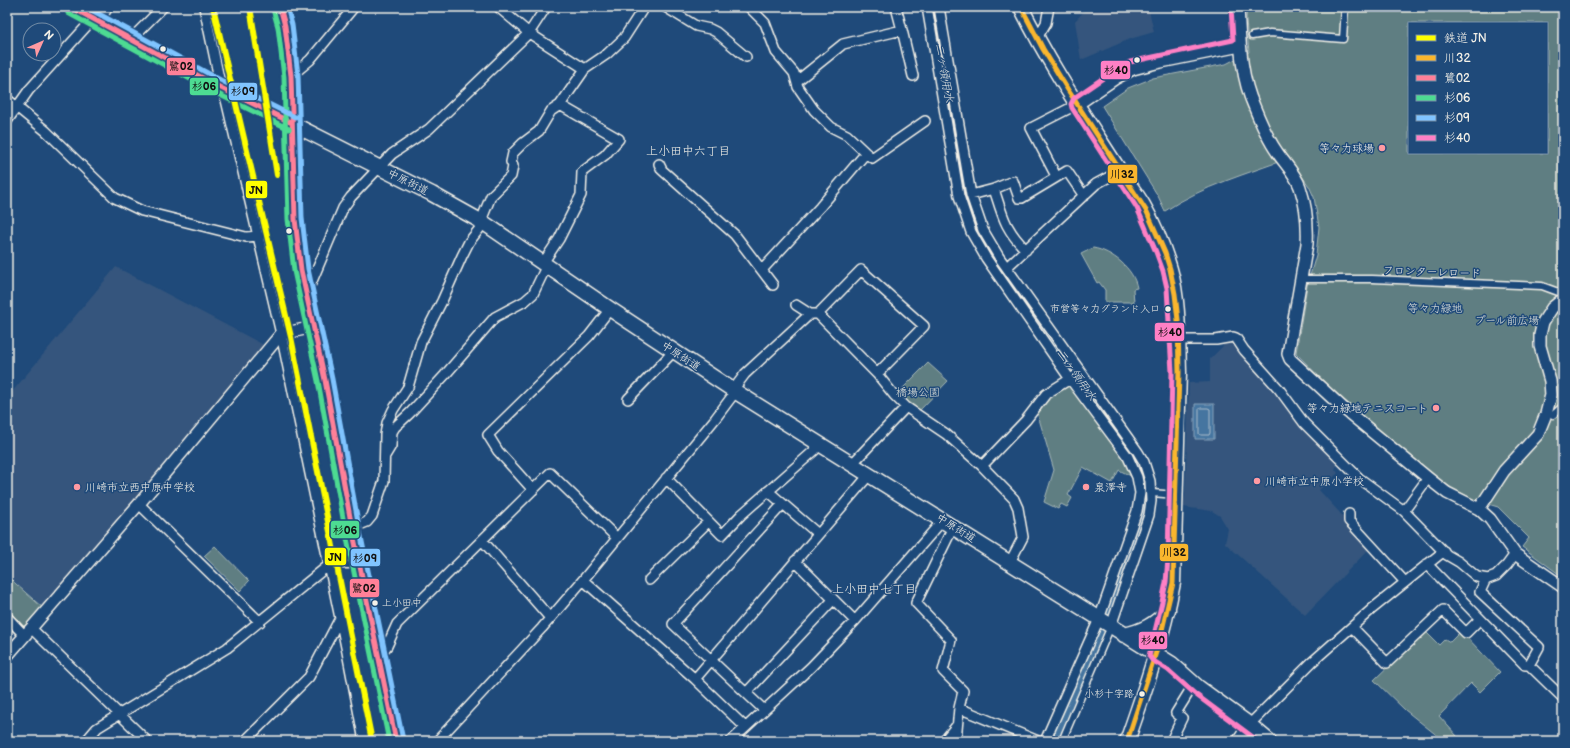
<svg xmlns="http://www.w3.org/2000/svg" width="1570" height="748" font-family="'Balsamiq Sans','Klee One',sans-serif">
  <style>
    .built { fill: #34557d }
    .green { fill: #5e7e82; stroke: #a9b8b5; fill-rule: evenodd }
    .water { fill: #4474a0; stroke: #8aa6bd }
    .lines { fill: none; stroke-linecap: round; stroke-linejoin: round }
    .shore { stroke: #aebfcb; stroke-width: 1 }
    .river { stroke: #4474a0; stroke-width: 17 }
    .pedestrian-casing { stroke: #f4f1e8; stroke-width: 9 }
    .minor-casing { stroke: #f4f1e8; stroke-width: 12 }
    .tertiary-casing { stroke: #f4f1e8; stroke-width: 14 }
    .primary-casing { stroke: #f4f1e8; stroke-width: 17 }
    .trunk-casing { stroke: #f4f1e8; stroke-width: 17 }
    .pedestrian { stroke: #1f4a7a; stroke-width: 6 }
    .minor { stroke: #1f4a7a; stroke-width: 9 }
    .tertiary { stroke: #1f4a7a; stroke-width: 11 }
    .primary { stroke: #1f4a7a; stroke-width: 14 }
    .trunk { stroke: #1f4a7a; stroke-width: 14 }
    .bus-1-casing { stroke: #1f4a7a; stroke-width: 8 }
    .bus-2-casing { stroke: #1f4a7a; stroke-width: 8 }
    .bus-3-casing { stroke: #1f4a7a; stroke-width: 8 }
    .bus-4-casing { stroke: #1f4a7a; stroke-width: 8 }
    .bus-5-casing { stroke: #1f4a7a; stroke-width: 8 }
    .bus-1 { stroke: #fab62d; stroke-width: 5 }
    .bus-2 { stroke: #ff8098; stroke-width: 5 }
    .bus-3 { stroke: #4ddb92; stroke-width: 5 }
    .bus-4 { stroke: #80c4ff; stroke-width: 5 }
    .bus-5 { stroke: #ff80c5; stroke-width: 5 }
    .rail-1-casing { stroke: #1f4a7a; stroke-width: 9 }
    .rail-1 { stroke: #ff0; stroke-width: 6 }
    .bus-dot { fill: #f4f1e8; stroke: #1f4a7a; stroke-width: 1.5 }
    .poi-dot { fill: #ff9aa2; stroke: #1f4a7a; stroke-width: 1.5 }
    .labels { text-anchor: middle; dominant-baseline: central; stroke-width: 3; stroke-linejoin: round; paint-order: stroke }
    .bus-label { font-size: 10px; fill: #f4f1e8; stroke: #1f4a7a; text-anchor: end }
    .poi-label { font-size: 11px; fill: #f4f1e8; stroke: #1f4a7a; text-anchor: start }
    .street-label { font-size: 11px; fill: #f4f1e8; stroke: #1f4a7a }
    .park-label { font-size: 11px; fill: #dee0d9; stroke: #1f4a7a }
    .water-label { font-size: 12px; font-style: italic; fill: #dadedd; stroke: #1f4a7a }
    .neighbourhood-label { font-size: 12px; fill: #f4f1e8; stroke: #1f4a7a }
    .line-badge { stroke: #1f4a7a; stroke-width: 1.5 }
    .pale-badge-label { font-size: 11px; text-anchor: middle; font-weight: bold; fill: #111 }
  </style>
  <rect width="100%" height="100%" fill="#1f4a7a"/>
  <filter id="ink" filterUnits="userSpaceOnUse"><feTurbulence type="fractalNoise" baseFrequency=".025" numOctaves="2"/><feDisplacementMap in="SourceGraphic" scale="8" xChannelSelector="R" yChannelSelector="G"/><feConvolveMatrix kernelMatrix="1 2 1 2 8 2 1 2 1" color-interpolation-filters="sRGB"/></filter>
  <g filter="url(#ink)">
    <!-- built -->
    <path class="built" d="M1093,7H1165L1149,10L1154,32L1130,39L1081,60L1075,21L1086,9Z
      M116,267L262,344L264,350L43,607L7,575V398Z
      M1231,340L1234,342L1284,401L1301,424L1338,464L1335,469L1338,473L1319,490L1371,547L1305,615L1225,543L1228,529L1220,516L1212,511L1183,507L1185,493L1189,383L1210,382V359L1223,346L1224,341Z"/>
    <!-- green -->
    <path class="green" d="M1247,7H1563V577L1522,547L1529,538L1498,507L1475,500L1443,483L1384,435L1329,387L1296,353L1307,286L1316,255L1319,227L1314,197L1309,186L1289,158C1247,174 1202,186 1165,211L1158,196L1102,106L1128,88L1153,78L1226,64L1249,52L1246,20ZM1409,23H1547V153H1409Z
      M1093,248C1112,251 1134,269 1137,288L1133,289L1134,302H1105V290L1099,282L1097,283L1081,254Z
      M928,363L948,381L919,411L909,404L899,392Z
      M1067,384L1070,385L1127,464L1131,476L1119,470L1112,483L1083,467L1068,495L1072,498L1067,507L1061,504L1058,509L1044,502L1054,470L1037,412L1047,398Z
      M215,546L249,581L240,591L204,556Z
      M7,576L43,608L27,626H22L7,610Z
      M1425,631L1439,645L1445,639L1450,642L1461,631L1500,672L1480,692L1471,683L1439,716L1457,736L1453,741H1444L1405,710L1374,680Z"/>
    <!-- water -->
    <path class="water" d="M1195,404H1214V439H1195Z"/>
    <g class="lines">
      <!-- shore -->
      <path class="shore" d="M1201,408H1208L1210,409V433L1209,435H1201L1199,434V410Z"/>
      <!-- river -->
      <path class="river" d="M933,7L966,198L976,230L1002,271L1135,458C1141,469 1145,480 1145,492C1146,514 1135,537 1128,557C1119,583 1111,609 1101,635C1086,670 1066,704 1055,741"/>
      <defs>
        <path id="pedestrian" d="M1252,36L1270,33L1343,39L1345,7
          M1300,279H1372L1542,286L1561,293
          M1553,415L1563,406
          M1152,493L1176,495
          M329,565H360
          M1062,741L1108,633"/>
        <path id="minor" d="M204,7L221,88L226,100L281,334L347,652L364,741
          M498,7L529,33L585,69
          M665,7L696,26L710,29L716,32L746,57
          M749,7L765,23L776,52L794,73L798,87L814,110L831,127L847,135L866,153
          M927,7L959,196L971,232L986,258L1070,379L1128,457L1137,477L1140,493L1137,511L1099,619L1045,741
          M939,7L971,195L983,230L999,257L1138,452L1144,462L1150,481L1151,501L1149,515L1111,626
          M99,22L108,7
          M902,30L913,76
          M1037,38L1046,23L1049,7
          M131,39L163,7
          M291,76L310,60L354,7
          M797,81L843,44L902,30L896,7
          M7,99L46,131L115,198L142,211L246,237L259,236
          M7,121L29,90L93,19
          M659,164L662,170L735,235L773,285
          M1056,176L1031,128L1078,104
          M994,189C1003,217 1005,229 1026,250
          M971,195L994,189L1013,181L1019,198H1022L1067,171L1084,196
          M481,221L491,196L511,176L513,166L511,162L513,153L523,143L539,131L551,111L560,105L585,69L607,54L624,38L644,7
          M543,263L559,239L581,195L582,172L605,155L619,139L560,105
          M1007,267L1096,184L1120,171
          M762,270L820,207L866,153L872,158L925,121
          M307,293L343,208L351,197L392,154L429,129L529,33L546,7
          M796,305L810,314H818L877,374L894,395L906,407L946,434L982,466L1014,499L1018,508L1023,537L1010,562
          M818,314L861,270L924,326L877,374
          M1178,340H1216L1233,337L1236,338L1244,350L1279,389L1304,423L1359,478L1404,511L1447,555L1459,562L1477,577L1488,579L1496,576L1507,565L1515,554
          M733,390L745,374L810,314
          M628,399L674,351
          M385,456L391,446L392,432L395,427L410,413L445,375L495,317L525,301L533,294L547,265
          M852,464L906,407
          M982,466L1026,420L1046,394L1075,376
          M666,478L722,535L741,515L815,450L819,443
          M533,490L498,451L488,435L589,336L610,309
          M768,491L818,534
          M139,504L260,622
          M1404,511L1428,478
          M1349,514V521L1405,582
          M953,527L916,603L951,640L943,671L963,691L959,708L956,741
          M352,528L367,522L372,516L384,481L385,435L387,423L393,410L408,387L421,342L442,301L462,256L469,242L484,223
          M482,540L550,618
          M795,561L855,621
          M1427,564L1525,665H1529
          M1486,579L1480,592L1539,647L1529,665L1563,698
          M583,580L695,679L745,727
          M649,580L708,522
          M7,617L25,636
          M1352,627L1387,663L1443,610L1466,633L1480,619
          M32,629L147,741
          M378,657L387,646L397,624L550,473L617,538
          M695,679L869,475
          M746,693L833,600
          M959,708L1038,741
          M764,710L673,624L783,504
          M86,741L97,728L227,648L329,565
          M245,741L309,677L340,618
          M437,741L542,628L583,580L715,419L736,391
          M731,741L811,667L855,621L943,520
          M944,741L957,725
          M1171,741L1182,718L1176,713L1194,684
          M1237,741L1245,729L1312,662L1372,609L1444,551
          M1562,741L1563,740"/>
        <path id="tertiary" d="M280,7L285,26L291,76L295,219L301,270L325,380L352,528L396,741
          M1238,7C1240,40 1240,75 1254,106C1260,121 1267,138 1277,152C1285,164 1295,173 1300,187C1306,205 1308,225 1307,244L1288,354L1290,359L1343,408L1428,478L1447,493L1479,509L1490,519L1515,554L1563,587
          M1078,104L1116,78L1133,69L1156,63L1240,46
          M1479,509L1504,471L1538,434L1546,414L1551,395L1550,381L1540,346V335L1543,322L1552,308L1563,299
          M7,656L139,504L281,334L314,327"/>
        <path id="primary" d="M71,7L221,88L432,194L484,223L610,309L733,390L1172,664L1199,688L1250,725L1269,741
          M1124,635C1142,631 1155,625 1168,610"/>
        <path id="trunk" d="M1021,7C1049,64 1085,117 1119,170C1127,182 1136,193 1143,205C1154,224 1164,249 1170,269C1179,300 1178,340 1179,372L1173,583C1163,637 1145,690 1127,741"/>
      </defs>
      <!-- pedestrian casing -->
      <use href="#pedestrian" class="pedestrian-casing"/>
      <!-- minor casing -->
      <use href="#minor" class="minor-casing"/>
      <!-- tertiary casing -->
      <use href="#tertiary" class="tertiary-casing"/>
      <!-- primary casing -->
      <use href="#primary" class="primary-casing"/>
      <!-- trunk casing -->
      <use href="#trunk" class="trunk-casing"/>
      <!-- pedestrian -->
      <use href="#pedestrian" class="pedestrian"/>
      <!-- minor -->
      <use href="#minor" class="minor"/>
      <!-- tertiary -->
      <use href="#tertiary" class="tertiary"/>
      <!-- primary -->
      <use href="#primary" class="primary"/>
      <!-- trunk -->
      <use href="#trunk" class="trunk"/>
      <defs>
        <path id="bus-1" d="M1021,7L1043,49L1068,90L1147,212L1165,253L1170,269L1175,294L1178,320L1179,372L1173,583L1159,643L1127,741"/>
        <path id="bus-2" d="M71,7L221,88L292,123
          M280,7L285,26L291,76L295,219L301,270L325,380L352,528L396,741"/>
        <path id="bus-3" d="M273,9L278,27L284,77L288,219L294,271L318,381L345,529L389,741
          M68,13L218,94L289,129"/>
        <path id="bus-4" d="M86,7L224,82L295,117
          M287,7L292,25L298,75L302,218L308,269L332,379L359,527L403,740"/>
        <path id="bus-5" d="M1231,7L1233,40L1130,62L1112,72L1074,98L1071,104L1072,108L1137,208L1156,252L1163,271L1167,288L1172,372L1168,559L1166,582L1162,602L1149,656L1152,660L1168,670L1195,694L1258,741"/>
      </defs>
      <!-- bus-1 casing -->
      <use href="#bus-1" class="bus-1-casing"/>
      <!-- bus-2 casing -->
      <use href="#bus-2" class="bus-2-casing"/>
      <!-- bus-3 casing -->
      <use href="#bus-3" class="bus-3-casing"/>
      <!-- bus-4 casing -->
      <use href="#bus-4" class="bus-4-casing"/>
      <!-- bus-5 casing -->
      <use href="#bus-5" class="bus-5-casing"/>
      <!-- bus-1 -->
      <use href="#bus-1" class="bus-1"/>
      <!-- bus-2 -->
      <use href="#bus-2" class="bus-2"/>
      <!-- bus-3 -->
      <use href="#bus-3" class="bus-3"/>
      <!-- bus-4 -->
      <use href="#bus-4" class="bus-4"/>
      <!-- bus-5 -->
      <use href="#bus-5" class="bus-5"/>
      <defs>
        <path id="rail-1" d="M213,7L291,337L372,741
          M250,7L277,175"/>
      </defs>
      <!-- rail-1 casing -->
      <use href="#rail-1" class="rail-1-casing"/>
      <!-- rail-1 -->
      <use href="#rail-1" class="rail-1"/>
    </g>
  </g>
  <!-- markers -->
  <g class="bus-dot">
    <circle cx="163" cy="49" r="3.5"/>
    <circle cx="1137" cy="60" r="3.5"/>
    <circle cx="289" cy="231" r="3.5"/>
    <circle cx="1168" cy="309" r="3.5"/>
    <circle cx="375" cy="603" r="3.5"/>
    <circle cx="1142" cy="694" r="3.5"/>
  </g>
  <g class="poi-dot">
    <circle cx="1382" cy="148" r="4"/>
    <circle cx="1436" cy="408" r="4"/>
    <circle cx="1257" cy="481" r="4"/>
    <circle cx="77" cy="487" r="4"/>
    <circle cx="1086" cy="487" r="4"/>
  </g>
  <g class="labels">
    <!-- bus labels -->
    <g class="bus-label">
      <text x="1160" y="309">市営等々力グランド入口</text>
      <text x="382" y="603" text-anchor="start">上小田中</text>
      <text x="1134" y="694">小杉十字路</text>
    </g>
    <!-- poi labels -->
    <g class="poi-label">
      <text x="1374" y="148" text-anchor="end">等々力球場</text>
      <text x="1428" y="408" text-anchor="end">等々力緑地テニスコート</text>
      <text x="1265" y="481">川崎市立中原小学校</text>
      <text x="85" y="487">川崎市立西中原中学校</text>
      <text x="1094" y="487">泉澤寺</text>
    </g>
    <!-- street labels -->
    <g class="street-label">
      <text transform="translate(408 182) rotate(27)">中原街道</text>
      <text transform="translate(1432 272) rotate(2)">フロンターレロード</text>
      <text transform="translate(681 356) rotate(33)">中原街道</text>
      <text transform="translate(956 528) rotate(32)">中原街道</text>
    </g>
    <!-- park labels -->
    <g class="park-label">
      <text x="1435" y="308">等々力緑地</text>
      <text x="1507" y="320">プール前広場</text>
      <text x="918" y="392">橋場公園</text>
    </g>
    <!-- water labels -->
    <g class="water-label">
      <text transform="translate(944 73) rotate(80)">二ヶ領用水</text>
      <text transform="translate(1076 375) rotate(55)">二ヶ領用水</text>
    </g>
    <!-- neighbourhood labels -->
    <g class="neighbourhood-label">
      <text x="688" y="151">上小田中六丁目</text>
      <text x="874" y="589">上小田中七丁目</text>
    </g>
  </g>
  <g class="line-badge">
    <rect x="166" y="57" width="30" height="19" rx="4" fill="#ff8098"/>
    <rect x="1100" y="60" width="31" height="20" rx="4" fill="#ff80c5"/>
    <rect x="189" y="77" width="30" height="19" rx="4" fill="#4ddb92"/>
    <rect x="228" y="82" width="30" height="19" rx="4" fill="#80c4ff"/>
    <rect x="1107" y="164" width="31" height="20" rx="4" fill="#fab62d"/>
    <rect x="245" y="180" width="23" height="19" rx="4" fill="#ff0"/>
    <rect x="1154" y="322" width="31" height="20" rx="4" fill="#ff80c5"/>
    <rect x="330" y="520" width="30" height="19" rx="4" fill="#4ddb92"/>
    <rect x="1159" y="543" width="30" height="19" rx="4" fill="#fab62d"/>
    <rect x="324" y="547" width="23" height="19" rx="4" fill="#ff0"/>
    <rect x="350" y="548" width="31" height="19" rx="4" fill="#80c4ff"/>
    <rect x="349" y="578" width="31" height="20" rx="4" fill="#ff8098"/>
    <rect x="1138" y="631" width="30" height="19" rx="4" fill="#ff80c5"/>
  </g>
  <g class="pale-badge-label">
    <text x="181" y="70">鷺02</text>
    <text x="1116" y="74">杉40</text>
    <text x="204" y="90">杉06</text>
    <text x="243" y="95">杉09</text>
    <text x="1122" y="178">川32</text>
    <text x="256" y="194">JN</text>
    <text x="1170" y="336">杉40</text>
    <text x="345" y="534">杉06</text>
    <text x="1174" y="556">川32</text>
    <text x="335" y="561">JN</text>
    <text x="365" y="562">杉09</text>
    <text x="364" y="592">鷺02</text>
    <text x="1153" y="644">杉40</text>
  </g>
  <!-- margin -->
  <rect width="1570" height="748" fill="none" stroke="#1f4a7a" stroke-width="24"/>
  <rect x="12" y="12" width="1546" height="724" fill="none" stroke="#f4f1e8" stroke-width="1.5" filter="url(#ink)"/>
  <!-- legend -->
  <rect x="1408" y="22" width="140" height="132" fill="#1f4a7a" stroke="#748da6"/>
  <rect x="1416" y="35" width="20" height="6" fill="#ffff00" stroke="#748da6"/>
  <text x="1444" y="42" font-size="12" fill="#f4f1e8">鉄道 JN</text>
  <rect x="1416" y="55" width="20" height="6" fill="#fab62d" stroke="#748da6"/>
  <text x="1444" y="62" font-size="12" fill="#f4f1e8">川32</text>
  <rect x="1416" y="75" width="20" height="6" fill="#ff8098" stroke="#748da6"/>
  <text x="1444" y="82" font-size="12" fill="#f4f1e8">鷺02</text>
  <rect x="1416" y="95" width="20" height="6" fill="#4ddb92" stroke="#748da6"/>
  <text x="1444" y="102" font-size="12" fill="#f4f1e8">杉06</text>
  <rect x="1416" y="115" width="20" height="6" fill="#80c4ff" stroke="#748da6"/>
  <text x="1444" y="122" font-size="12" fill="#f4f1e8">杉09</text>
  <rect x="1416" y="135" width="20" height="6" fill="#ff80c5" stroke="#748da6"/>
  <text x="1444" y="142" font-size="12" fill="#f4f1e8">杉40</text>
  <!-- north arrow -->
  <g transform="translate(42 42) rotate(45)"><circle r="19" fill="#1f4a7a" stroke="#748da6"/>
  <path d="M0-3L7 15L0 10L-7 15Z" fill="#ff9aa2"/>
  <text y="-6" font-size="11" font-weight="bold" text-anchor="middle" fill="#f4f1e8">N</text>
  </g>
</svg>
